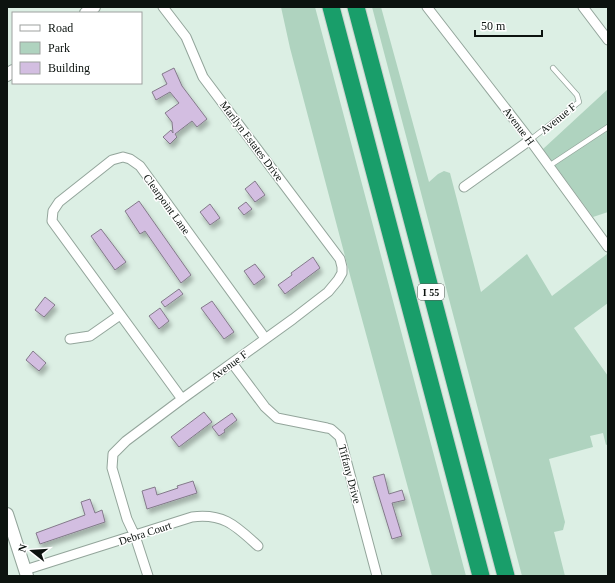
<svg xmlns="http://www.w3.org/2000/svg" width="615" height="583" font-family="'Times New Roman',serif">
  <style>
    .green { fill: #afd3bf }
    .building { fill: #d3bee1; stroke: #837a8a; filter: url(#shadow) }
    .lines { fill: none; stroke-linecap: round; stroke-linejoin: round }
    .service-casing { stroke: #93a59b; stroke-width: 6 }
    .minor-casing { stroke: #93a59b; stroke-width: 11 }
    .tertiary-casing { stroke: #93a59b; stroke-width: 14 }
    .motorway-casing { stroke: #ced0cf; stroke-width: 19 }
    .service { stroke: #fff; stroke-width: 4.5 }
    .minor { stroke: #fff; stroke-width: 9 }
    .tertiary { stroke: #fff; stroke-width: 12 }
    .motorway { stroke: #199e6a; stroke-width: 17 }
    .labels { text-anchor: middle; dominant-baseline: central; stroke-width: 3; stroke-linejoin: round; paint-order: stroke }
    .shield { fill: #fff; stroke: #555a57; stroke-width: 1 }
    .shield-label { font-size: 10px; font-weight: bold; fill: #0c130f }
    .street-label { font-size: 11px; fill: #0c130f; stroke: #fff }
  </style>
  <defs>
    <filter id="shadow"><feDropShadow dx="2.5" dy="4.5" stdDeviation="2" flood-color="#0004"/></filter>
  </defs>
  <rect width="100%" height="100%" fill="#dcefe4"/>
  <!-- green -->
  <path class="green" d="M281,7H315L466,576H432L351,279L290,48Z
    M372,7H381L429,182L438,174L444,171L450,173L481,292L527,254L552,296L607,254L608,256V303L574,328L608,376V444L606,445L603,433L590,436L593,447L549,459L565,522L563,530L554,532L565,576H522Z
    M608,89V212L593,217L543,149Z"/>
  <!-- building -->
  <path class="building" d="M174,68L182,86L207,119L197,127L192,121L175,134L177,137L170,144L163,137L171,130L173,133L172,122L165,113L179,103L170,92L156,100L152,92L167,84L162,74Z
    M255,181L265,195L255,202L245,189Z
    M139,201L191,275L181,283L145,231L140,234L125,211Z
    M246,202L252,209L244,215L238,208Z
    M210,204L220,218L210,225L200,212Z
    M101,229L126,262L115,270L91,236Z
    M313,257L320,268L285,294L278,285L292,275L291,273Z
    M255,264L265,277L254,285L244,271Z
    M179,289L183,294L165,307L161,302Z
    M45,297L55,305L44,317L35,310Z
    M212,301L234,332L224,339L201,308Z
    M160,308L169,321L159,329L149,316Z
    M33,351L46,363L39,371L26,360Z
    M204,412L212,422L179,447L171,437Z
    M232,413L237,420L224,430L225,432L219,436L212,427Z
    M384,474L389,494L402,490L405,500L392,503L402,536L392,539L373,477Z
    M193,481L197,493L147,509L142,491L155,487L157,495L178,488L177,486Z
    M90,499L95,513L102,510L105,522L40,544L36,533L85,515L81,502Z"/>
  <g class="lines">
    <defs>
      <path id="service" d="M530,140L579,102L577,95L553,68
        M549,166L608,127"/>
      <path id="minor" d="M427,7L530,140L608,247
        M583,7L608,40
        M464,187L530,140
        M70,339L90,336L120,315
        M232,363L265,407L277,418L327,428L331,429L340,437L377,576
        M182,399L52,221L53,211L59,202L112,160L123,157L130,159L140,166L265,338
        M25,570L192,517C224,513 236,526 258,546
        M148,576L135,536L127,519L112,468L113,454L126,441L182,399L293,319L328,292L338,280L342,273V267L340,259L203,77L186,37L163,7"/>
      <path id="tertiary" d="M86,13L94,7
        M7,75L13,71
        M7,514L27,576"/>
      <path id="motorway" d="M331,7L481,576
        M356,7L506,576"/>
    </defs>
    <!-- service casing -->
    <use href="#service" class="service-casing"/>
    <!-- minor casing -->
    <use href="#minor" class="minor-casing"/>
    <!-- tertiary casing -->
    <use href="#tertiary" class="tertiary-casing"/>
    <!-- motorway casing -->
    <use href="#motorway" class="motorway-casing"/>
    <!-- service -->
    <use href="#service" class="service"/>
    <!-- minor -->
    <use href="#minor" class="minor"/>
    <!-- tertiary -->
    <use href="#tertiary" class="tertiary"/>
    <!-- motorway -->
    <use href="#motorway" class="motorway"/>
  </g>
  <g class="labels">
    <!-- shield labels -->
    <rect class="shield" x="418" y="284" width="26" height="16" rx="3"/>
    <g class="shield-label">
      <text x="431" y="292">I 55</text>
    </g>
    <!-- street labels -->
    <g class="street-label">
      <text transform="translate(558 118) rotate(-39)">Avenue F</text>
      <text transform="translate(519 126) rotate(53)">Avenue H</text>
      <text transform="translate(252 141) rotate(53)">Marilyn Estates Drive</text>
      <text transform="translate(167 204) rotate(54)">Clearpoint Lane</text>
      <text transform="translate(229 365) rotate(-36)">Avenue F</text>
      <text transform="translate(350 474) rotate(75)">Tiffany Drive</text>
      <text transform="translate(145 533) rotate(-18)">Debra Court</text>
    </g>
  </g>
  <!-- border -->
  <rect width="615" height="583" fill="none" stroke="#0c130f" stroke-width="16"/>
  <!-- legend -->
  <rect x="12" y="12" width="130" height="72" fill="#ffffff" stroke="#9ea19f"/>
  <rect x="20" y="25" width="20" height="6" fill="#ffffff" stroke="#9ea19f"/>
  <text x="48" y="32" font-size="12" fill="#0c130f">Road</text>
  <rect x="20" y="42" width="20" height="12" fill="#afd3bf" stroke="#9ea19f"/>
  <text x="48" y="52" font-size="12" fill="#0c130f">Park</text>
  <rect x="20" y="62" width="20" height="12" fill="#d3bee1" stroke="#9ea19f"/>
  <text x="48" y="72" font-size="12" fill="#0c130f">Building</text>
  <!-- north arrow -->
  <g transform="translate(32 551) rotate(287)" stroke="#ffffff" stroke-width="3" paint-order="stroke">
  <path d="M0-3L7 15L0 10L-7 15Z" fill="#0c130f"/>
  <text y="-6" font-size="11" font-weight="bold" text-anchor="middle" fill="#0c130f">N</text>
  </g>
  <!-- scale -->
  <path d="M475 30v6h67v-6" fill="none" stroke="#0c130f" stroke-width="2"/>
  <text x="481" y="30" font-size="12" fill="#0c130f" stroke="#ffffff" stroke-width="3" paint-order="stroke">50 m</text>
</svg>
